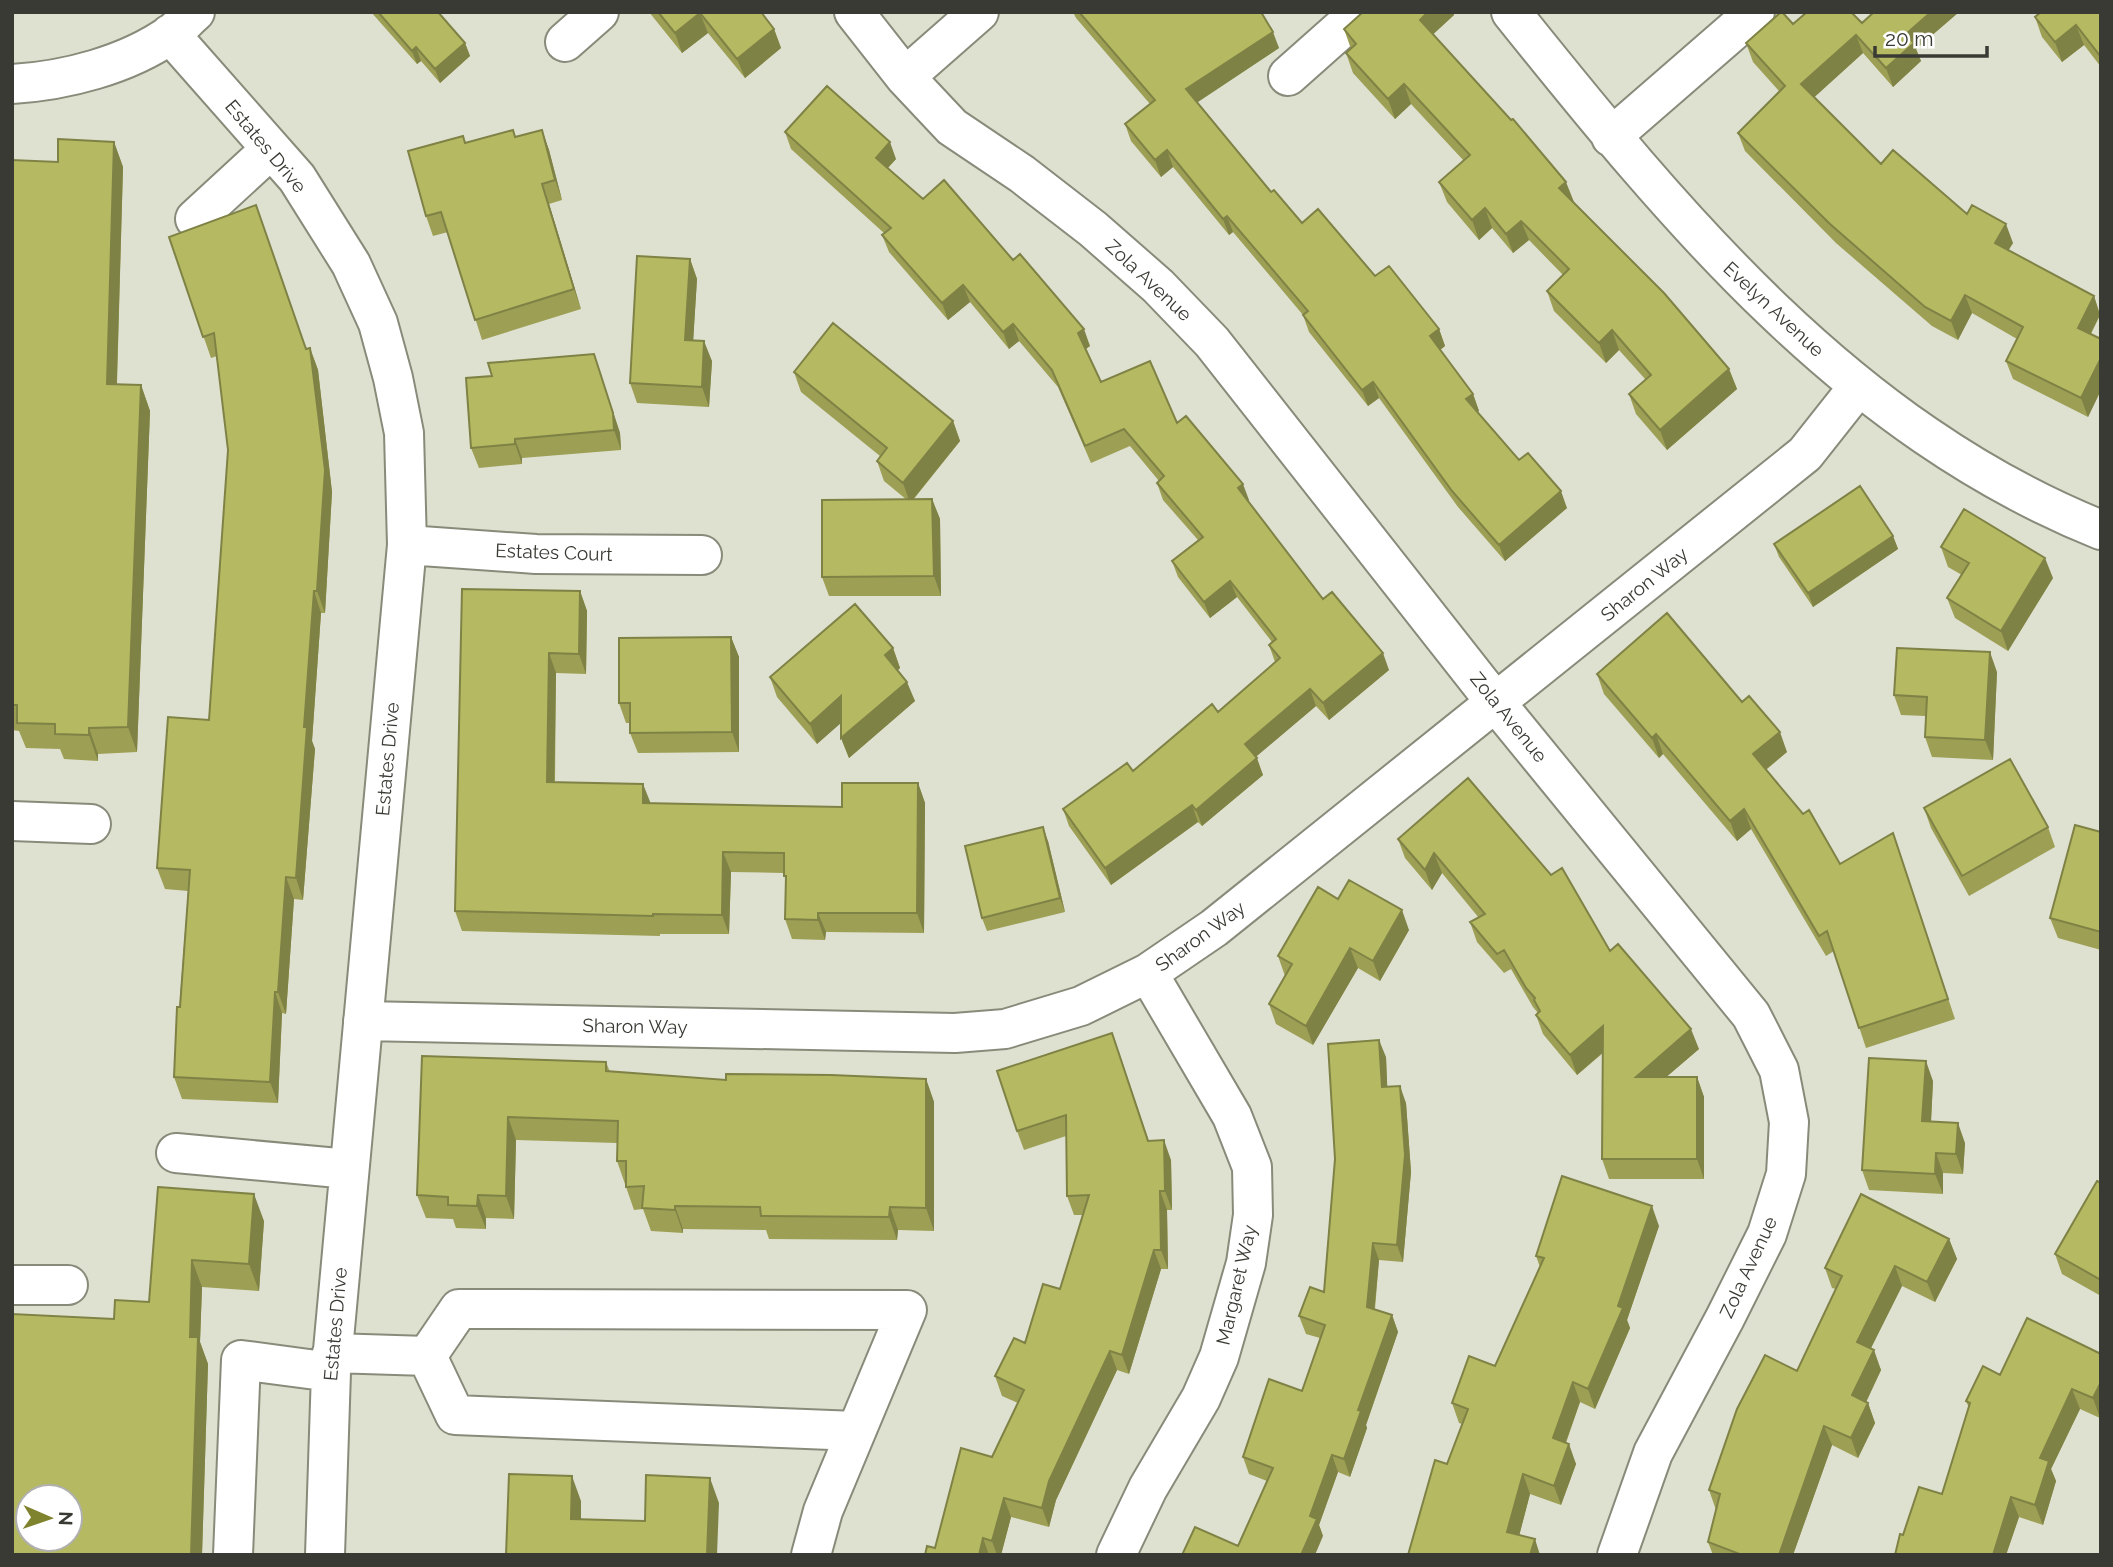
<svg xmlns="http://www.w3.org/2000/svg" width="2113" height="1567" font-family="Raleway,sans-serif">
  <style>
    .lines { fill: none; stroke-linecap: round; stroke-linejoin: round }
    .minor-casing { stroke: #888a7a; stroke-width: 42 }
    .minor { stroke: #fff; stroke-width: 38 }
    .wall { fill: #9c9f54 }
    .shaded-wall { fill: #7f8245 }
    .building { fill: #b5b962; stroke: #7f8245; stroke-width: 2; fill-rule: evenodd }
    .labels { text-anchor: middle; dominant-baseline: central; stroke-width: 6; stroke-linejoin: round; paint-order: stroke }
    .street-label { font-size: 19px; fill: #3a3a34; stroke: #fff }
  </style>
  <rect width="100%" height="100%" fill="#dfe1d0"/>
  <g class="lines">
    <defs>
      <path id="minor" d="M854,12L905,77L952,127L1022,174L1093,229L1158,286L1212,342L1496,703L1751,1015L1779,1070L1789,1122L1786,1174L1767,1234L1725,1318L1653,1453L1617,1555
        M1511,12C1676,218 1849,429 2101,530
        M170,34L297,178L351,264L378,323L393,378L404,433L407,545L331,1372L325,1555
        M565,42L599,12
        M1288,76L1360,12
        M905,77L979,12
        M12,84C65,81 127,65 171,34C179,28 187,19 195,12
        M1611,137L1755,12
        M195,219L271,149
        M407,545L536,554L702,555
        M12,821L91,824
        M363,1021L955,1033L1005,1029L1081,1006L1148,973L1214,928L1805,454L1858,387
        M176,1153L349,1169
        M12,1285H68
        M332,1353L427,1356L459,1309L907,1310L823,1511L811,1555
        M427,1356L455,1415L856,1431
        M233,1555L241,1360L331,1372
        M1116,1555L1148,1488L1201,1398L1219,1357L1246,1263L1253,1215L1252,1167L1232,1116L1148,973"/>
    </defs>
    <!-- minor casing -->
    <use href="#minor" class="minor-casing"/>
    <!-- minor -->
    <use href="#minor" class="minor"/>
  </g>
  <!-- wall -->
  <path class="wall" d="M371,12H438L465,43L470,56L440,83L421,61L417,64Z
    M649,12H761L774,29L781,48L745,78L708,33L682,53Z
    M1073,12H1261L1279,48L1197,102L1271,192L1302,223L1375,276L1439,329L1445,346L1440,350L1473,394L1479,411L1477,412L1519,460L1567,508L1505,561L1458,507L1379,398L1368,406L1309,332L1303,315L1233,232L1229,235L1173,167L1161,177L1131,141L1125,124L1150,104L1076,18Z
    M1363,12H1453L1454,15L1433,34L1573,202L1729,369L1737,389L1667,450L1636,414L1629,394L1646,380L1619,350L1606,363L1554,311L1547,291L1563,275L1529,240L1513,253L1492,228L1479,240L1447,202L1439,182L1464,161L1411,104L1395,119L1353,73L1346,53L1351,49L1344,29Z
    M1874,12H1959L1916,49L1921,61L1893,87L1863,53L1814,97L1881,164L1967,214L2013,243L2008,250L2094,296L2100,315L2091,334L2101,339V390L2088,417L2013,379L2006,361L2017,339L1972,313L1958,340L1932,326L1836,243L1745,151L1738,133L1779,91L1753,62L1746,43L1793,24L1862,23Z
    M2101,12V67L2084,45L2062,62L2042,37L2035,17Z
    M542,130L549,150L562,200L549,204L581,309L482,340L448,232L433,236L426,216L466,143L516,137Z
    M785,132L896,159L888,168L1090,346L1086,349L1101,382L1177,423L1249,500L1248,502L1323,599L1389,670L1329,720L1316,706L1255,757L1263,775L1202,826L1198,822L1111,885L1069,826L1063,809L1133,771L1218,712L1275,662L1269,645L1272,642L1237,597L1210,618L1178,577L1172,561L1198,540L1163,500L1157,483L1159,481L1130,446L1091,463L1058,387L1019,341L1009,349L970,302L948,320L889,252L882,235L884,233L791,149Z
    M114,142L123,167L117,384L141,385L150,411L137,752L98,754V761L64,759L60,749L26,748L19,731L12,730V160L58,162Z
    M169,237L307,349L310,348L318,370L332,492L325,613H321L312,741L315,749L303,900L294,899L286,1014L282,1013L278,1103L182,1099L174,1077L188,891L165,889L157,868L209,720L228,450L217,356L211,358Z
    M690,259L697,279L693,341L712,361L709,407L637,403L630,383Z
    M594,354L620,433L621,450L522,458V464L479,468L471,448L492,376Z
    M794,372L953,421L960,441L913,500L932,499L940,519L941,596H829L822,577L907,500L884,481L877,461L880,456L801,392Z
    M1893,536L1898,549L1813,607L1779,557L1774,544Z
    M1941,547L2053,578L2008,651L1955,618L1947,598L1962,575L1948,567Z
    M462,589L580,591L587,611L586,674L556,673L555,782L651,803L842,807L918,783L925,803L924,933L826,932L825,940L792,939L785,919L786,883L784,873L731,872L729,934H660V936L462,931L455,911Z
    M731,637L739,657V752L638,753L630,733V723H626L619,703Z
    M893,648L900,668L898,670L915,701L849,758L841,738V722L817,744L777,697L770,677Z
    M1997,672L1993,760L1932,757L1925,737L1926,716L1901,715L1894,695Z
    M1597,674L1742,702L1787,752L1766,770L1840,864L1900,853L1955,1019L1866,1048L1834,951L1826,956L1751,829L1737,841L1663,754L1659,758L1604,694Z
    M1468,778L1610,951L1699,1049L1666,1077H1697L1704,1097V1179H1609L1602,1159L1603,1053L1577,1075L1543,1034L1536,1015L1538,1013L1533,1007L1511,969L1504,973L1477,942L1470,922L1479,918L1442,873L1432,890L1405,858L1398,839Z
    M1924,808L2048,827L2055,847L1969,896L1931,828Z
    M2101,832V950L2058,938L2050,918Z
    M1048,841L1065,912L987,931L982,918Z
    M1338,899L1409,930L1380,981L1358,968L1313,1045L1276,1024L1269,1004L1285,976L1278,956Z
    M1119,1052L1149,1141L1171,1160L1172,1210H1167L1168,1269H1161L1129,1374L1117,1370L1056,1500L1049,1527L1011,1517L1001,1555H925L935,1548L992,1457L1018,1403L1002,1396L995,1376L1025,1343L1060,1289L1083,1215H1074L1067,1196L1066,1136L1024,1150L1017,1131Z
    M422,1056L606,1062L610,1072L726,1080L926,1079L934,1102V1231L898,1230L897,1240L769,1239L766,1230L683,1229V1233L651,1231L643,1209L634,1210L617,1161V1143L516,1140L514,1219L486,1218V1229L456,1228L453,1219L426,1218L417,1195Z
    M1386,1057L1387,1087L1406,1103L1411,1172L1403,1262L1379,1260L1375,1309L1392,1315L1398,1332L1366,1425L1367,1428L1350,1477L1338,1472L1319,1525L1323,1536L1267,1481L1249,1474L1243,1457L1302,1391L1320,1338L1306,1334L1299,1316L1324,1292Z
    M1933,1081L1931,1122L1965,1143L1963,1174L1943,1173V1194L1869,1190L1862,1170Z
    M2101,1183V1296L2062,1274L2055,1254Z
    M158,1187L264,1221L259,1291L202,1287L200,1342L208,1364L202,1555H12L149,1302Z
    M1659,1226L1627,1320L1630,1328L1595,1409L1580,1402L1566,1443L1576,1464L1561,1505L1530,1494L1519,1535L1408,1555L1447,1464L1462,1424L1459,1423L1452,1403L1495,1366L1540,1267L1536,1256Z
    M1949,1239L1957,1259L1935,1302L1902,1286L1871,1348L1881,1370L1866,1402L1868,1403L1875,1423L1858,1458L1832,1445L1793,1555H1713L1708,1542L1716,1510L1709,1490L1797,1371L1836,1289L1832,1288L1825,1268Z
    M2101,1354V1417L2100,1418L2080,1409L2051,1469L2056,1481L2043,1525L2019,1517L2006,1555H1895L1903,1535L1942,1494L1969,1408L1966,1401L2000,1375Z"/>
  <!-- shaded-wall -->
  <path class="shaded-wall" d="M1428,12H1453L1454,15L1427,40L1420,20Z
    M1931,12H1959L1916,49L1921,61L1893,87L1886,68L1906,34Z
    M700,13L708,33L682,53L675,33Z
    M2076,25L2084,45L2062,62L2055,42Z
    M774,29L781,48L745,78L737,59Z
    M1273,32L1279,48L1192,106L1186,89Z
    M1856,35L1863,53L1808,103L1801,84Z
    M465,43L470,56L440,83L435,69Z
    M416,47L421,61L417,64L412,51Z
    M1404,84L1411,104L1395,119L1388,99Z
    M542,130L549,150L562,200L555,180Z
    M114,142L123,167L116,410L107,384Z
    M890,142L896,159L882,174L876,158Z
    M1167,150L1173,167L1161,177L1155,160Z
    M1566,182L1574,202L1566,208L1559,188Z
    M542,184L549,204L581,309L574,289Z
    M1485,208L1492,228L1479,240L1472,220Z
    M1227,216L1233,232L1229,235L1223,219Z
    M1521,221L1529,240L1513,253L1506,234Z
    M2006,224L2013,243L2002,261L1995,243Z
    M690,259L697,279L692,360L685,340Z
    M963,285L970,302L948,320L942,303Z
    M1965,295L1972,313L1958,340L1951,321Z
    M2094,296L2100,315L2084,346L2078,328Z
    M1013,324L1019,341L1009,349L1003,332Z
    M1084,329L1090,346L1084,350L1078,333Z
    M1439,329L1445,346L1436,353L1430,336Z
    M1612,330L1619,350L1606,363L1599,343Z
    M704,341L712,361L709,407L702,387Z
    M310,348L318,370L332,492L325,613L317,591Z
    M594,354L620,433L621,450L614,430Z
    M2101,358V390L2088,417L2081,398Z
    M1729,369L1737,389L1667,450L1660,430Z
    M1373,382L1379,398L1368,406L1362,390Z
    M141,385L150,411L137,752L128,727Z
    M1473,394L1479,411L1472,416L1466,399Z
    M953,421L960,441L910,503L903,483Z
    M515,439L522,458V464L515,444Z
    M1243,484L1249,500L1244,505L1238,488Z
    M1561,491L1567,508L1505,561L1499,545Z
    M932,499L940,519L941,596L934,576Z
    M1893,536L1898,549L1813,607L1808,593Z
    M2045,558L2053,578L2008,651L2001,631Z
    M1230,581L1237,597L1210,618L1204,602Z
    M314,591L321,613L312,741L315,749L303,900L296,878L304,727Z
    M580,591L587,611L586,674L579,654Z
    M731,637L739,657V752L732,732Z
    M893,648L900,668L892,675L885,655Z
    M1990,652L1997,672L1993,760L1985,740Z
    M549,653L556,673L554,802L547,782Z
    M1383,653L1389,670L1329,720L1323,703Z
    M907,682L915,701L849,758L841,738Z
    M1310,689L1316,706L1251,761L1245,744Z
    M841,696L849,716L817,744L810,724Z
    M89,728L98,754V761L89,735Z
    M1780,732L1787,752L1760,774L1753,754Z
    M1656,734L1663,754L1659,758L1652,738Z
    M1257,758L1263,775L1202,826L1196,810Z
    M918,783L925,803L924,933L917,913Z
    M643,784L651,804L643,803Z
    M1192,805L1198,822L1111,885L1105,868Z
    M1744,809L1751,829L1737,841L1730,821Z
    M1043,827L1048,841L1065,912L1060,898Z
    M723,852L731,872L729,934L722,915Z
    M1434,853L1442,873L1432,890L1425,870Z
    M286,877L294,899L286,1014L278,992Z
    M1402,910L1409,930L1380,981L1373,961Z
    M818,913L826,932L825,940L818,920Z
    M1350,948L1358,968L1313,1045L1306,1026Z
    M275,992L282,1013L278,1103L270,1082Z
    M1603,1026L1610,1046L1577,1075L1570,1055Z
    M1691,1029L1699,1049L1643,1097L1636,1077Z
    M1379,1040L1386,1057L1388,1104L1382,1087Z
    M1926,1061L1933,1081L1930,1141L1922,1121Z
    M1697,1077L1704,1097V1179L1697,1159Z
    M926,1079L934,1102V1231L926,1208Z
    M1400,1086L1406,1103L1411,1172L1403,1262L1397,1245Z
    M508,1117L516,1140L514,1219L506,1196Z
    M1958,1123L1965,1143L1963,1174L1956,1154Z
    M1164,1140L1171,1160L1172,1210L1165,1191Z
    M1936,1153L1943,1173V1194L1935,1174Z
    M1160,1191L1167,1210L1168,1269L1161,1250Z
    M254,1194L264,1221L259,1291L249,1264Z
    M478,1195L486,1218V1229L477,1206Z
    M675,1206L683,1229V1233L675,1210Z
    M1652,1206L1659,1226L1627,1320L1630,1328L1595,1409L1588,1389L1618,1306Z
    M890,1207L898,1230L897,1240L889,1217Z
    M1949,1239L1957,1259L1935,1302L1927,1282Z
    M1373,1243L1379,1260L1373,1324L1367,1307Z
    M1154,1250L1161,1269L1129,1374L1122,1355Z
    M192,1260L202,1287L200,1342L208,1364L202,1555H191L190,1337Z
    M1895,1266L1902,1286L1864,1362L1857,1342Z
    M1392,1315L1398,1332L1366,1425L1367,1428L1350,1477L1344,1459L1358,1410Z
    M1874,1350L1881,1370L1860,1415L1852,1395Z
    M1110,1351L1117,1370L1056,1500L1049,1527L1042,1508L1049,1481Z
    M1573,1382L1580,1402L1560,1458L1553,1438Z
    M2101,1382V1417L2100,1418L2093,1398Z
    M2072,1389L2080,1409L2051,1469L2056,1481L2043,1525L2035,1505L2040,1458Z
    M1868,1403L1875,1423L1858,1458L1851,1438Z
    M1824,1426L1832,1445L1793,1555H1779Z
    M1569,1444L1576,1464L1561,1505L1554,1486Z
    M1332,1455L1338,1472L1319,1525L1323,1536L1315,1555H1301L1310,1516Z
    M1523,1474L1530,1494L1515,1552L1507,1532Z
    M572,1476L581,1501V1544L571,1519Z
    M710,1478L719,1503L717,1555H707Z
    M2011,1497L2019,1517L2006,1555H1993Z
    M1004,1498L1011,1517L1001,1555H997L992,1541Z
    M983,1538L989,1555H979Z
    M1535,1539L1540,1555H1530Z"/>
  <!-- building -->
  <path class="building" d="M378,12H438L465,43L435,69L416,47L412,51Z
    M658,12H761L774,29L737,59L700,13L675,33Z
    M1079,12H1261L1273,32L1186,89L1271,192L1274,190L1302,223L1318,209L1375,276L1389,266L1439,329L1430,336L1473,394L1466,399L1519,460L1528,453L1561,491L1499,545L1452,491L1373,382L1362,390L1303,315L1308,311L1227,216L1223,219L1167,150L1155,160L1125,124L1155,100Z
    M1363,12H1428L1420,20L1511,120L1513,119L1566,182L1559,188L1664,293L1729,369L1660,430L1629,394L1651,375L1612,330L1599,343L1547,291L1569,269L1521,221L1506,234L1485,208L1472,220L1439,182L1470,155L1404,84L1388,99L1346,53L1356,44L1344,29Z
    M1781,12H1782L1793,24L1807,12H1851L1862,23L1874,12H1931L1906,34L1914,43L1886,68L1856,35L1801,84L1881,164L1893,150L1967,214L1972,205L2006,224L1995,243L2094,296L2078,328L2101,339V358L2081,398L2006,361L2023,327L1965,295L1951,321L1925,307L1830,224L1738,133L1785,86L1746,43Z
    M2041,12H2101V57L2076,25L2055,42L2035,17Z
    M827,86L890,142L876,158L923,199L944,180L1013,260L1020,254L1084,329L1078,333L1101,382L1150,361L1177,423L1186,416L1243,484L1238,488L1323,599L1332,592L1383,653L1323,703L1310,689L1245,744L1257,758L1196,810L1192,805L1105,868L1063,809L1127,763L1133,771L1212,704L1218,712L1280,658L1269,645L1276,639L1230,581L1204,602L1172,561L1203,537L1157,483L1164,476L1124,429L1085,446L1052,370L1013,324L1003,332L963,285L942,303L882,235L891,228L785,132Z
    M513,130L515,137L542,130L555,180L542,184L574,289L475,320L441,212L426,216L408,151L463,136L465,143Z
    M58,139L114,142L107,384L141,385L128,727L89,728V735L55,734V724L17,723V705H12V160L58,162Z
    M256,205L306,349L310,348L325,470L317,591H314L304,727H307L296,878L286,877L278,992H275L270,1082L174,1077L177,1007H180L190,870L157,868L168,717L209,720L228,450L214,333L203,337L169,237Z
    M637,256L690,259L685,340L704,341L702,387L630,383Z
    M833,323L953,421L903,483L877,461L887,448L794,372Z
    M594,354L613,413L614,430L515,439V444L471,448L466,378L492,376L488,363Z
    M1860,486L1893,536L1808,593L1774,544Z
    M932,499L934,576L822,577V500Z
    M1964,509L2045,558L2001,631L1947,598L1969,563L1941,547Z
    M462,589L580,591L579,654L549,653L547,782L643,784V803L842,807V783H918L917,913H818V920L785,919L786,876H784V853L723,852L722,915L653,914V916L455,911Z
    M855,604L893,648L885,655L907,682L841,738V696L810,724L770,677Z
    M1667,613L1742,702L1749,696L1780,732L1753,754L1803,814L1809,810L1840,864L1893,833L1948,999L1859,1028L1827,931L1819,936L1744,809L1730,821L1656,734L1652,738L1597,674Z
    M731,637L732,732L630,733V703H619V638Z
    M1897,648L1990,652L1985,740L1925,737L1927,697L1894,695Z
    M2010,759L2048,827L1962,876L1924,808Z
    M1468,778L1551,875L1562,868L1610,951L1618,944L1691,1029L1636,1077H1697V1159H1602L1603,1026L1570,1055L1536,1015L1540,1011L1534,1000L1535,998L1526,988L1504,950L1497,954L1470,922L1485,914L1434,853L1425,870L1398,839Z
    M2075,825L2101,832V932L2050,918Z
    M1043,827L1060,898L982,918L965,846Z
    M1349,880L1402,910L1373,961L1350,948L1306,1026L1269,1004L1292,964L1278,956L1318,887L1338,899Z
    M1112,1033L1148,1141L1164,1140L1165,1191H1160L1161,1250H1154L1122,1355L1110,1351L1049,1481L1042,1508L1004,1498L992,1541L983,1538L979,1555H925L927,1546L935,1548L961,1448L992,1457L1024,1390L995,1376L1014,1338L1025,1343L1043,1284L1060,1289L1089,1195L1067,1196L1066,1115L1017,1131L997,1071Z
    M1379,1040L1382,1087L1400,1086L1405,1155L1397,1245L1373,1243L1367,1307L1392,1315L1358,1410L1361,1411L1344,1459L1332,1455L1310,1516L1317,1519L1301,1555H1182L1195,1527L1238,1546L1273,1468L1243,1457L1269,1379L1302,1391L1325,1325L1299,1316L1310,1287L1324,1292L1335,1159L1328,1044Z
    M422,1056L606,1062V1071L726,1080V1074L831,1075L926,1079V1208L890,1207L889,1217L761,1216L760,1207L675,1206V1210L642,1208L644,1186L626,1187V1161H617L618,1121L508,1117L506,1196L478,1195L477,1206L448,1205V1197L417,1195Z
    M1869,1058L1926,1061L1922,1121L1958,1123L1956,1154L1936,1153L1935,1174L1862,1170Z
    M1562,1176L1652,1206L1618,1306L1623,1308L1588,1389L1573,1382L1553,1438L1569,1444L1554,1486L1523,1474L1507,1532L1535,1539L1530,1555H1408L1435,1460L1447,1464L1468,1409L1452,1403L1469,1356L1495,1366L1544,1258L1536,1256Z
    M2097,1181L2101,1183V1280L2055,1254Z
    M158,1187L254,1194L249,1264L192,1260L190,1337H198L191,1555H12V1314L114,1319L115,1300L149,1302ZM28,1497H70V1539H28Z
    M1861,1194L1949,1239L1927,1282L1895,1266L1857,1342L1874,1350L1852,1395L1868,1403L1851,1438L1824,1426L1779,1555H1742L1708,1542L1720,1494L1709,1490L1737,1409L1765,1355L1797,1371L1842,1276L1825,1268Z
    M2027,1318L2101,1354V1382L2093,1398L2072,1389L2040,1458L2049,1461L2035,1505L2011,1497L1993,1555H1895L1900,1534L1903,1535L1919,1487L1942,1494L1970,1403L1966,1401L1983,1366L2000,1375Z
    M509,1474L572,1476L571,1519L645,1521L646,1475L710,1478L707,1555H506Z"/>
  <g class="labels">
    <!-- street labels -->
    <g class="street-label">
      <text transform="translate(266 146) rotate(50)">Estates Drive</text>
      <text transform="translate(1149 280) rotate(43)">Zola Avenue</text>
      <text transform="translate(1774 309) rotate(43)">Evelyn Avenue</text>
      <text transform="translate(554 552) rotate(2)">Estates Court</text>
      <text transform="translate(1644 584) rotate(-39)">Sharon Way</text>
      <text transform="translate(1509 717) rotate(51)">Zola Avenue</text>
      <text transform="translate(387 759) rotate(-85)">Estates Drive</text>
      <text transform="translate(1200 936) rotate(-36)">Sharon Way</text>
      <text transform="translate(635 1026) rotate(1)">Sharon Way</text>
      <text transform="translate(1748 1267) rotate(-65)">Zola Avenue</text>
      <text transform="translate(1236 1285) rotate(-77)">Margaret Way</text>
      <text transform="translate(335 1324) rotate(-85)">Estates Drive</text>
    </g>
  </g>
  <!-- border -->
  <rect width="2113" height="1567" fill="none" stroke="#3a3a34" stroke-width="28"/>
  <!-- north arrow -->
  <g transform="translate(49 1518) rotate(92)"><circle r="33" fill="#ffffff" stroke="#b0b0ae" stroke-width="2"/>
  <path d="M0-5L12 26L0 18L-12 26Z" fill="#80832d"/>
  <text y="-10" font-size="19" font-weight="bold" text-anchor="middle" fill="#3a3a34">N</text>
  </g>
  <!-- scale -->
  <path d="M1875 46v10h112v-10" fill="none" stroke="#3a3a34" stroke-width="3.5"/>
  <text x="1885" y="46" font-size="21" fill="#3a3a34" stroke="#ffffff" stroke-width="5" paint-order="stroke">20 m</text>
</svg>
